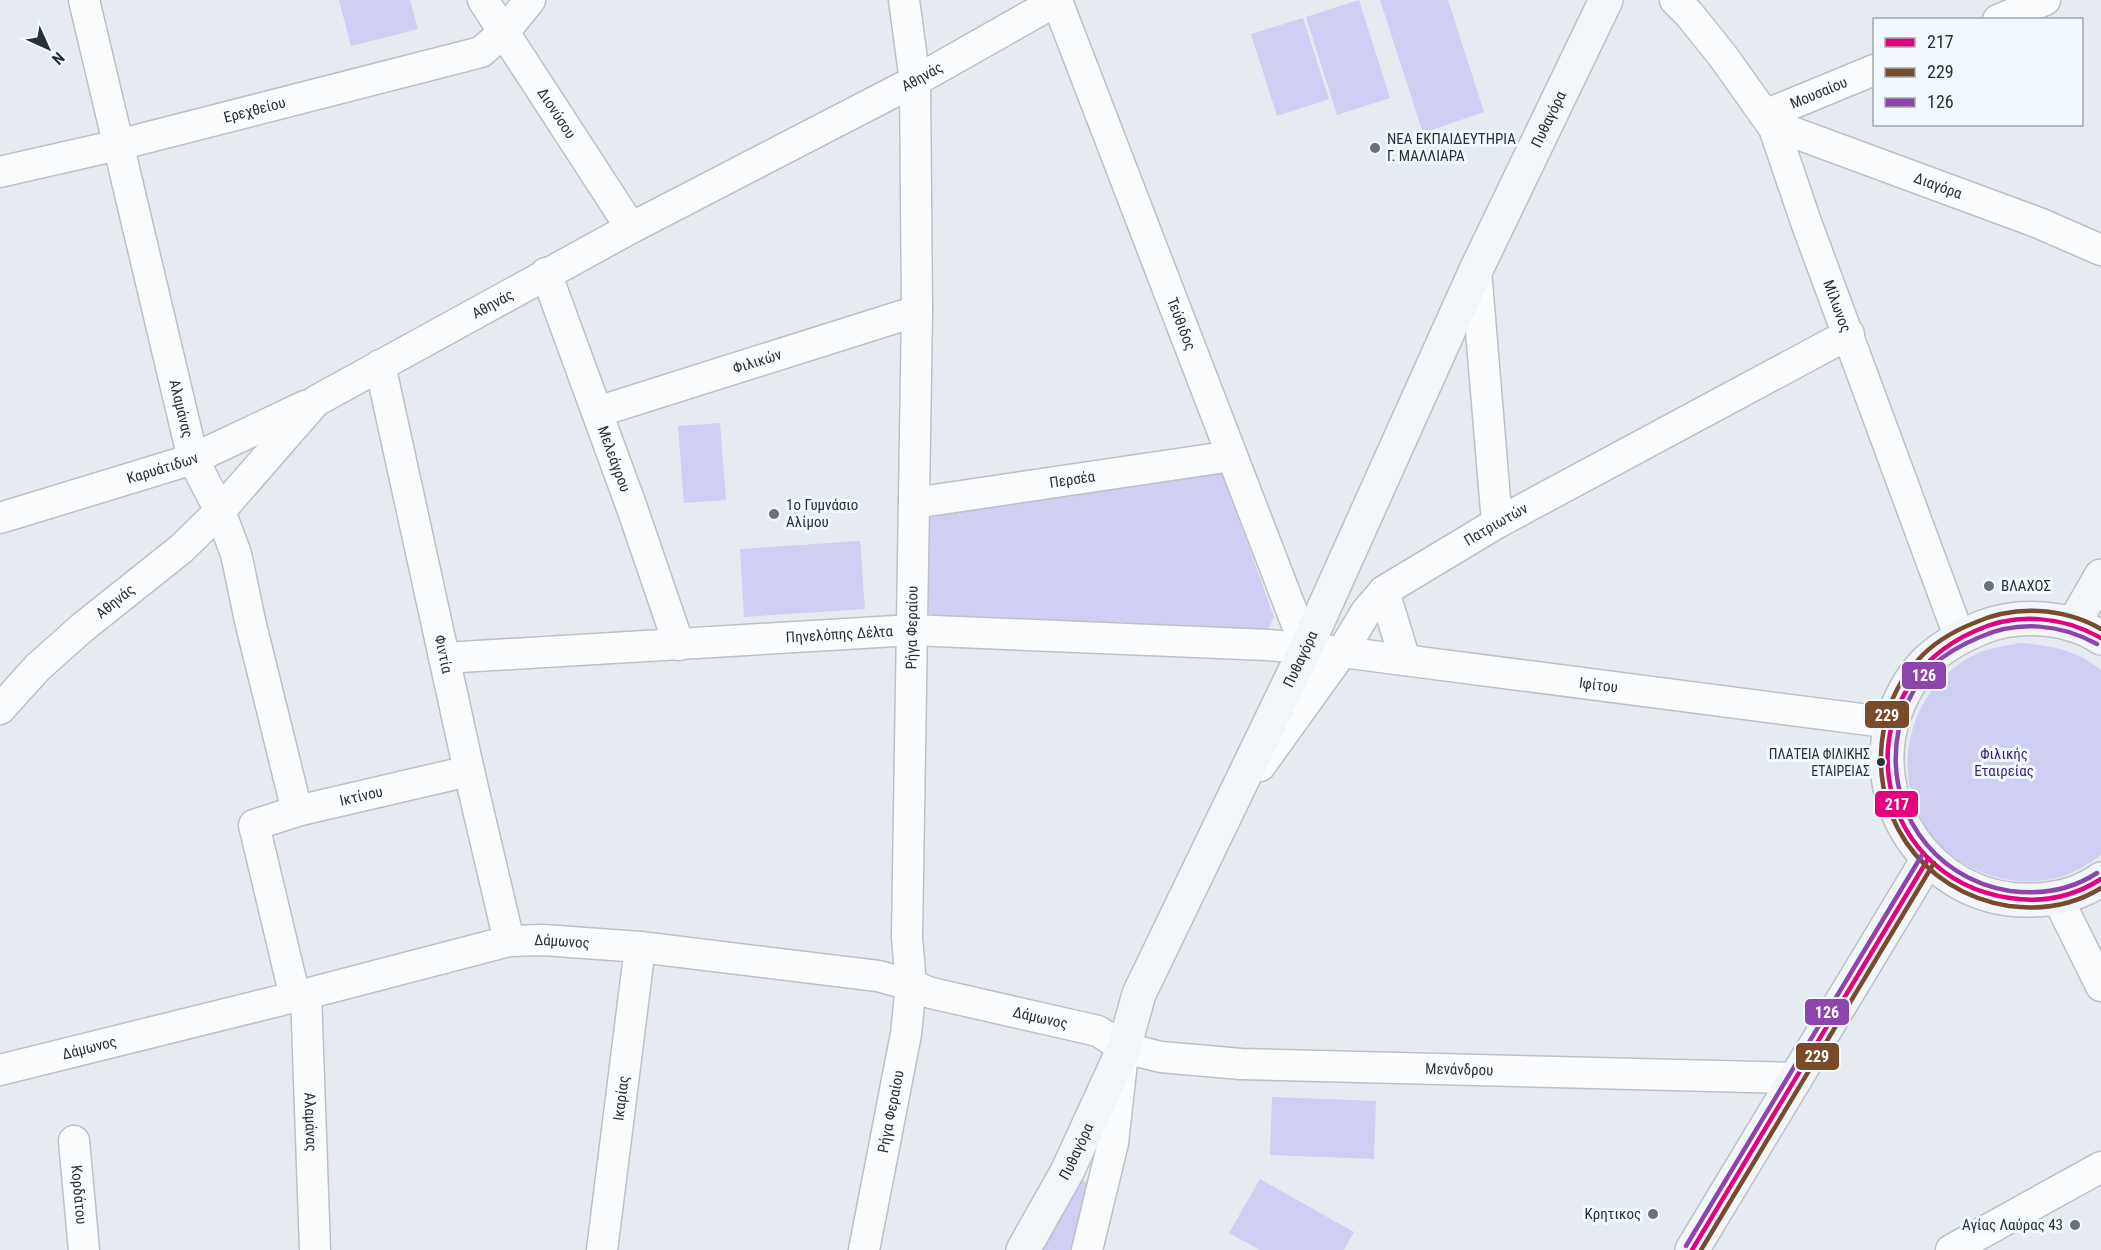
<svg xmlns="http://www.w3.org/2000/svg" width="2101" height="1250" font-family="'Roboto Condensed',sans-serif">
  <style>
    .green { fill: #cecff3 }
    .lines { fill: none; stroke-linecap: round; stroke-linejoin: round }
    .street-casing { stroke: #bcc1c6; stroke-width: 33 }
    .secondary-casing { stroke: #bcc1c6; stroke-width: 36 }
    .street { stroke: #fbfcfd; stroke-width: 30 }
    .secondary { stroke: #f3f6f9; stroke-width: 33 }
    .bus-1-casing { stroke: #f1f8fe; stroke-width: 9 }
    .bus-2-casing { stroke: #f1f8fe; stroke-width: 9 }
    .bus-3-casing { stroke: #f1f8fe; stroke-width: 9 }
    .bus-1 { stroke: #e5007d; stroke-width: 4.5 }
    .bus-2 { stroke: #7a4b2a; stroke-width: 4.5 }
    .bus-3 { stroke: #8e44ad; stroke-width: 4.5 }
    .poi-dot { fill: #6c7176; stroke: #f1f8fe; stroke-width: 2 }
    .bus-dot { fill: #2b3034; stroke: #f1f8fe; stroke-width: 2 }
    .labels { text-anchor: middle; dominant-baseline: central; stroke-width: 6; stroke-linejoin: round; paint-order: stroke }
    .bus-label { font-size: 14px; fill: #2b3034; stroke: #f1f8fe; text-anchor: end }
    .street-label { font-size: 15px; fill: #2b3034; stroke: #f1f8fe }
    .poi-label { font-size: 15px; fill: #2b3034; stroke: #f1f8fe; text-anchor: start }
    .park-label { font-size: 15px; fill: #371f7e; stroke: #f1f8fe }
    .line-badge { stroke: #f1f8fe; stroke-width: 2 }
    .badge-label { font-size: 16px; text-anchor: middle; font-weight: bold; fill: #fff }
  </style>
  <rect width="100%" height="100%" fill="#e5ebf1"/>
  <!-- green -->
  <path class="green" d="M339,0H410L418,29L351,46Z
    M1359,0L1390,98L1337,115L1306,17Z
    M1380,0H1448L1484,112L1423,133Z
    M1303,18L1329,99L1277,116L1251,34Z
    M720,423L726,500L684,503L678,426Z
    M1221,468L1274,617L1268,630L937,619L929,613L926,514Z
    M860,541L865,609L744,617L740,549Z
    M2021,643C2050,645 2077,650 2101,670V855C2087,865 2073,874 2056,878C1999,892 1935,861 1915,805C1894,749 1919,684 1972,656C1987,648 2004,646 2021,643Z
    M1272,1097L1376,1101L1374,1159L1270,1155Z
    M1260,1179L1354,1232L1344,1250H1260L1229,1233Z
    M1082,1181L1089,1183L1070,1250H1040Z"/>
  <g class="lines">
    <defs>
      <g id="street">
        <path id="s1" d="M84,0L193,459L220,511L236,554L251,625L297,811"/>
        <path id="s2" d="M483,0L631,228"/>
        <path id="s3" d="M1675,0L1689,14L1722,55L1774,128L1806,222L1959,636"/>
        <path id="s4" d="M1057,1L1306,648"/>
        <path d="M1998,20L2045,0"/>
        <path id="s5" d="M1765,115L1874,70"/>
        <path id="s6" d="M1774,128L1795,133L2039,223L2101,250"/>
        <path id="s7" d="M0,172L118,145L481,52L504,32L530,0"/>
        <path d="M1476,270L1497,523"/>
        <path id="s8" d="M546,273L632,508L679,645"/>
        <path id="s9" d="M380,365L469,771L509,941"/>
        <path id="s10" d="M597,412L917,311"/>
        <path id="s11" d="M914,503L1232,456"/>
        <path id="s12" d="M0,518L193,459L305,406"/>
        <path d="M1384,591L1405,660"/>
        <path id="s13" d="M444,658L912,630L1268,645L1342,652L1892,723"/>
        <path id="s14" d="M0,709L38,667L83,627L181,549L220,511L316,401L631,228L915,81L1058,0"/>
        <path id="s15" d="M1260,766L1342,652L1366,612L1384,591L1497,523L1849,334"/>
        <path d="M2057,897L2101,986"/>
        <path id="s16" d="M306,994L315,1250"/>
        <path id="s17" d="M295,997L254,825L297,811L469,771"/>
        <path id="s18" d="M0,1070L306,994L509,941L543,940L640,947L878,976L911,985L931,993L1098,1031L1124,1048L1161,1057L1241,1064L1795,1078"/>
        <path id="s19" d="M74,1141L84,1250"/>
        <path id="s20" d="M602,1250L640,947"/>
        <path id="s21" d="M864,1250L906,1034L911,985L907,937L917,311L915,81L904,0"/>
        <path d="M1087,1250L1113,1143L1122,1062"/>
        <path d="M1951,1250L2101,1167"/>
      </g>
      <g id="secondary">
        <path d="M2073,625L2101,576"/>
        <path d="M2101,638C2069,616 2019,613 1983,627C1963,635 1945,645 1929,659C1913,674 1902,694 1895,713C1863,801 1930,898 2023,900C2050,901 2079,895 2101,879"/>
        <path id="s22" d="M1023,1250L1067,1172L1124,1048L1139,994L1306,648L1476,270L1606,0"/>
        <path d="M1692,1250L1928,859"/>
      </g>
    </defs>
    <!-- street casing -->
    <use href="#street" class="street-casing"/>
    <!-- secondary casing -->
    <use href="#secondary" class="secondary-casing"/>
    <!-- street -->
    <use href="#street" class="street"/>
    <!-- secondary -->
    <use href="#secondary" class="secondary"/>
    <defs>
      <path id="bus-1" d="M2101,638C2062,616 2016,612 1975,631C1841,690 1868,877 2010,898C2042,903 2073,897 2101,879
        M1692,1250L1928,859"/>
      <path id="bus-2" d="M2101,629C2063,607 2014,605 1974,623C1954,631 1933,643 1918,660C1901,678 1890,700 1885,724C1865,811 1920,892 2009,906C2041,910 2074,905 2101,888
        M1701,1250L1934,863"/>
      <path id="bus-3" d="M2097,873C2071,890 2041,895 2010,891C1932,879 1882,806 1899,728C1905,705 1916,682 1933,665C1947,653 1963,644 1980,637C2018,620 2061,624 2097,644
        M1686,1246L1922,855"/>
    </defs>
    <!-- bus-1 casing -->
    <use href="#bus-1" class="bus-1-casing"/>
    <!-- bus-2 casing -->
    <use href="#bus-2" class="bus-2-casing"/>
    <!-- bus-3 casing -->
    <use href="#bus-3" class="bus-3-casing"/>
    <!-- bus-1 -->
    <use href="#bus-1" class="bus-1"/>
    <!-- bus-2 -->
    <use href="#bus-2" class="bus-2"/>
    <!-- bus-3 -->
    <use href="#bus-3" class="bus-3"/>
  </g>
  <!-- markers -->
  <g class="poi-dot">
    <circle cx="1375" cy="148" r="6"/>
    <circle cx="774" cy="514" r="6"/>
    <circle cx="1989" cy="586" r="6"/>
    <circle cx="1653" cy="1214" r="6"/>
    <circle cx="2075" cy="1225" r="6"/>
  </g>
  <circle class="bus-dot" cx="1881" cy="762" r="5"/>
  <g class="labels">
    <!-- bus labels -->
    <g class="bus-label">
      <text x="1870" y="754">ΠΛΑΤΕΙΑ ΦΙΛΙΚΗΣ<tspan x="1870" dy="17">ΕΤΑΙΡΕΙΑΣ</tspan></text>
    </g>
    <!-- street labels -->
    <g class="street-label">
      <text stroke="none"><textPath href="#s14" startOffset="1130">Αθηνάς</textPath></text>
      <text stroke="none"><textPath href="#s5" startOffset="58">Μουσαίου</textPath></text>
      <text stroke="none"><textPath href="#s7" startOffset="262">Ερεχθείου</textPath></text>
      <text stroke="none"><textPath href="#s2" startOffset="135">Διονύσου</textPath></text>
      <text stroke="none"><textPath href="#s22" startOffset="1248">Πυθαγόρα</textPath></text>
      <text stroke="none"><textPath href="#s6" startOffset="174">Διαγόρα</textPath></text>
      <text stroke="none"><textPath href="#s14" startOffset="644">Αθηνάς</textPath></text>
      <text stroke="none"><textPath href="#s3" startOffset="351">Μίλωνος</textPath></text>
      <text stroke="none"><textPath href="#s4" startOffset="346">Τεύθιδος</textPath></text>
      <text stroke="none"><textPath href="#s10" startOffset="168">Φιλικών</textPath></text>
      <text stroke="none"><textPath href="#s1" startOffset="420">Αλαμάνας</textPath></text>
      <text stroke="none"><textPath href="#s8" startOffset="198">Μελεάγρου</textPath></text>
      <text stroke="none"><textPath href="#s12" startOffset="170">Καρυάτιδων</textPath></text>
      <text stroke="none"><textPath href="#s11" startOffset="160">Περσέα</textPath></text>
      <text stroke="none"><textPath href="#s15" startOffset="345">Πατριωτών</textPath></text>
      <text stroke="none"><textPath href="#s14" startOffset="158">Αθηνάς</textPath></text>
      <text stroke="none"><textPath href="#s21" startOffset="627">Ρήγα Φεραίου</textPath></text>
      <text stroke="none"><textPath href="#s13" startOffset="396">Πηνελόπης Δέλτα</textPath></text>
      <text stroke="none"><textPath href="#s9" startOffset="296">Φιντία</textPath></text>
      <text stroke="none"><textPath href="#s22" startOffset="654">Πυθαγόρα</textPath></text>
      <text stroke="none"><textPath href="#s13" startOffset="1158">Ιφίτου</textPath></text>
      <text stroke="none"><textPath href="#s17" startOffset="288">Ικτίνου</textPath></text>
      <text stroke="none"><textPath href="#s18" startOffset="578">Δάμωνος</textPath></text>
      <text stroke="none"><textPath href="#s18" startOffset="1064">Δάμωνος</textPath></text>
      <text stroke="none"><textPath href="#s18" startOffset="92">Δάμωνος</textPath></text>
      <text stroke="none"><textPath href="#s18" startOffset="1491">Μενάνδρου</textPath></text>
      <text stroke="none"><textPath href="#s20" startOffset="153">Ικαρίας</textPath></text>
      <text stroke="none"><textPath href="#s21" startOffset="141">Ρήγα Φεραίου</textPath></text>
      <text stroke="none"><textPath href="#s16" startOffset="128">Αλαμάνας</textPath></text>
      <text stroke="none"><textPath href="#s22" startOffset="112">Πυθαγόρα</textPath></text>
      <text stroke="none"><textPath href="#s19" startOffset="54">Κορδάτου</textPath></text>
    </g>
    <!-- poi labels -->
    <g class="poi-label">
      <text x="1387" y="139">ΝΕΑ ΕΚΠΑΙΔΕΥΤΗΡΙΑ<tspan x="1387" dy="17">Γ. ΜΑΛΛΙΑΡΑ</tspan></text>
      <text x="786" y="505">1ο Γυμνάσιο<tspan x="786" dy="17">Αλίμου</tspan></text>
      <text x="2001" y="586">ΒΛΑΧΟΣ</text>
      <text x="1641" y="1214" text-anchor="end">Κρητικος</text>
      <text x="2063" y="1225" text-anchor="end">Αγίας Λαύρας 43</text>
    </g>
    <!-- park labels -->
    <g class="park-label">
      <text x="2004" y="754">Φιλικής<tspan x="2004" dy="17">Εταιρείας</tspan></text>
    </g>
  </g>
  <g class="line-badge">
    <rect x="1901" y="661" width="46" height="29" rx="6" fill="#8e44ad"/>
    <rect x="1864" y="700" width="46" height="29" rx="6" fill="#7a4b2a"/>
    <rect x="1874" y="790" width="45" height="28" rx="6" fill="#e5007d"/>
    <rect x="1804" y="998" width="46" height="28" rx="6" fill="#8e44ad"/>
    <rect x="1795" y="1042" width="45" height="29" rx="6" fill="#7a4b2a"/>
  </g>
  <g class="badge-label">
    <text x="1924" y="681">126</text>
    <text x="1887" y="721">229</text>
    <text x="1897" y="810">217</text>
    <text x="1827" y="1018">126</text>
    <text x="1817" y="1062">229</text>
  </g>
  <!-- legend -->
  <rect x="1873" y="18" width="210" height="108" fill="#f1f8fe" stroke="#a2a8ad" stroke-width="1.5"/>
  <rect x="1885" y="38" width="30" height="9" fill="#e5007d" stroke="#a2a8ad" stroke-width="1.5"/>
  <text x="1927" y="48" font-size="18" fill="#2b3034">217</text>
  <rect x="1885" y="68" width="30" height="9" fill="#7a4b2a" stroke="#a2a8ad" stroke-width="1.5"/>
  <text x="1927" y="78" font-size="18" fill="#2b3034">229</text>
  <rect x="1885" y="98" width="30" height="9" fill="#8e44ad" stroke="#a2a8ad" stroke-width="1.5"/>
  <text x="1927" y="108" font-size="18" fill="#2b3034">126</text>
  <!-- north arrow -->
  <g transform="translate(48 48) rotate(135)" stroke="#f1f8fe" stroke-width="4.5" paint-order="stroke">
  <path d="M0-4.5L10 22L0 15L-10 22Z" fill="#2b3034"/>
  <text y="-9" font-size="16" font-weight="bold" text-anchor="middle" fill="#2b3034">N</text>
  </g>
</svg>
